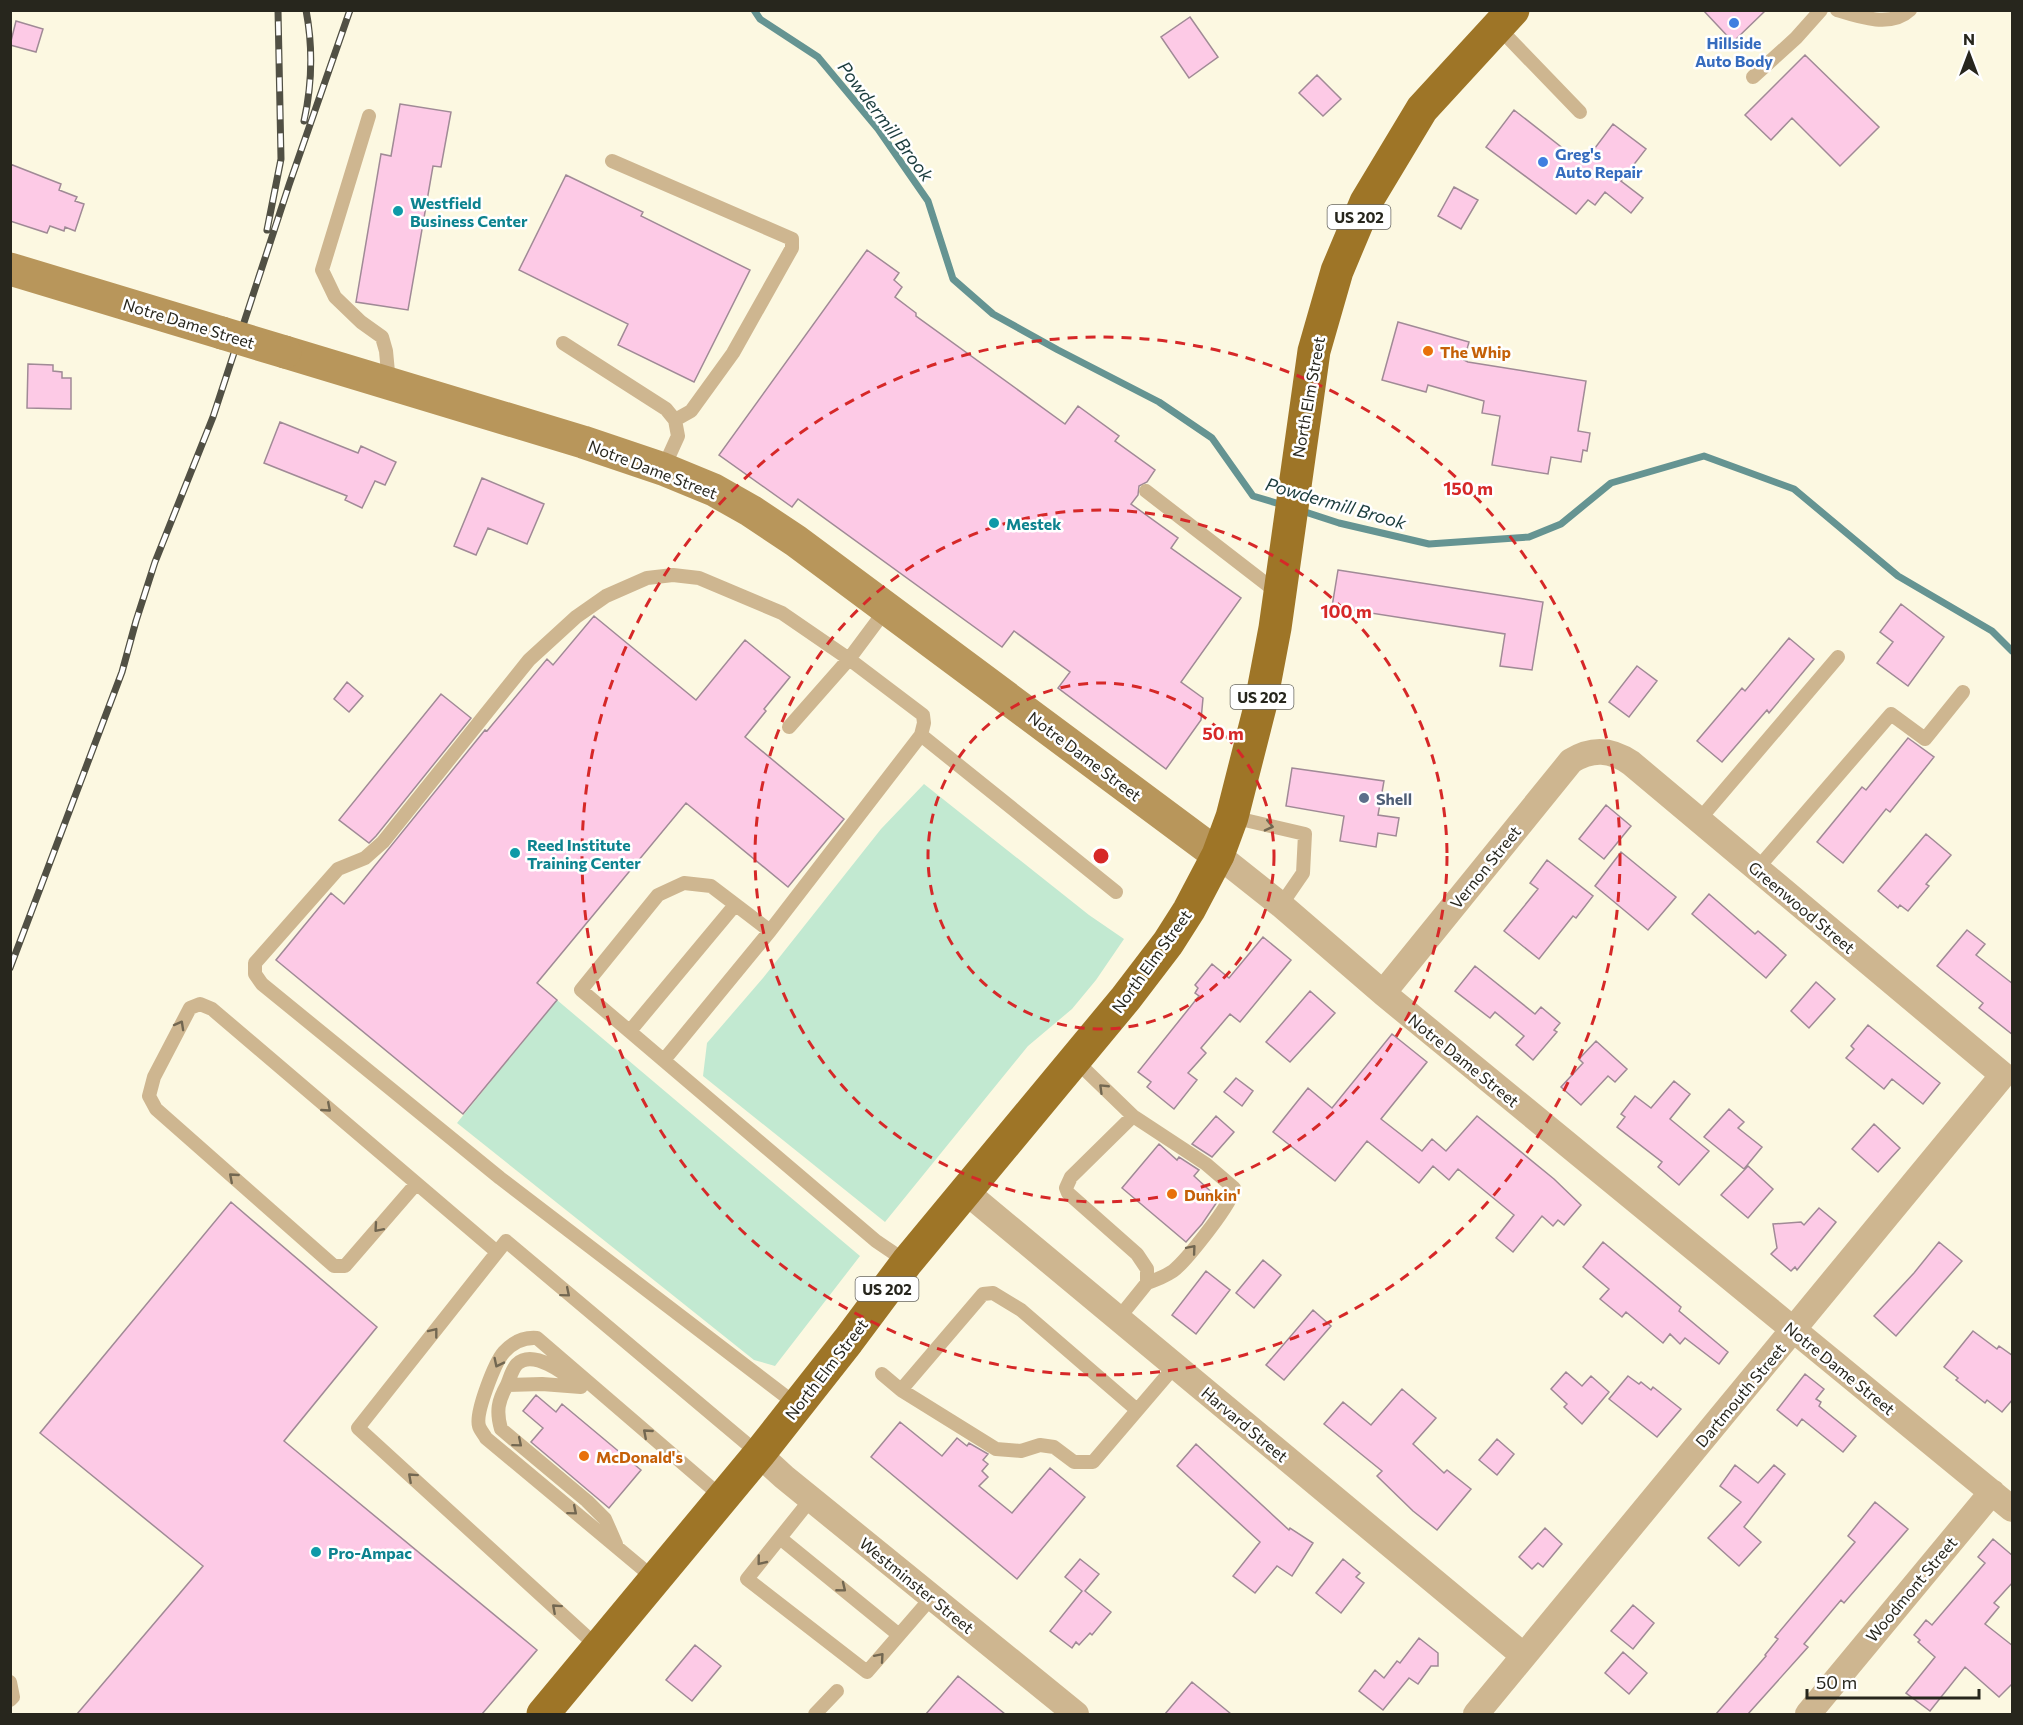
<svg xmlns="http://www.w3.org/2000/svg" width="2023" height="1725" font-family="Commissioner,sans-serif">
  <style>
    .green { fill: #c2e9d1 }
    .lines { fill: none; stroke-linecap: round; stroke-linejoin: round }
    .stream { stroke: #659492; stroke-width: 7 }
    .building { fill: #fdcae6; stroke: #a08a96; stroke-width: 1.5 }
    .service { stroke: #ceb690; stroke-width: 14 }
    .minor { stroke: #ceb690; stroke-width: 26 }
    .secondary { stroke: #b8965b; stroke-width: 33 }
    .trunk { stroke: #9e7527; stroke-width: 33 }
    .rail-casing { stroke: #515044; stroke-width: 7 }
    .rail { stroke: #fff; stroke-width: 4.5; stroke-dasharray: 14; stroke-linecap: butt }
    .secondary-bridge { stroke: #b8965b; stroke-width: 33 }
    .oneway { stroke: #726751 }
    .ring { fill: none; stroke: #d62828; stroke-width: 3; stroke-dasharray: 10 8 }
    .shop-dot { fill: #3f7fe0; stroke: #fff; stroke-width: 2 }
    .culture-dot { fill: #0f9aa8; stroke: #fff; stroke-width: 2 }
    .food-dot { fill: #e8710a; stroke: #fff; stroke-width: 2 }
    .service-dot { fill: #5c6f8a; stroke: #fff; stroke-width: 2 }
    .labels { text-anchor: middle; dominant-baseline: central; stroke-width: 5; stroke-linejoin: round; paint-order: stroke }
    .shield { fill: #fff; stroke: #686761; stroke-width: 1.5 }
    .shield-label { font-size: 15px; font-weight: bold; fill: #27261d }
    .shop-label { font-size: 16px; font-weight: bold; fill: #366cbe; stroke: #fff }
    .culture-label { font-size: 16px; font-weight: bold; fill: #0d838f; stroke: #fff; text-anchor: start }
    .street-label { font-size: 16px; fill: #27261d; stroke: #fff }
    .food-label { font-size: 16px; font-weight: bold; fill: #c56008; stroke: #fff; text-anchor: start }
    .service-label { font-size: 16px; font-weight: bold; fill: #4e5e75; stroke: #fff; text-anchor: start }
    .water-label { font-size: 18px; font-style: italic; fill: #1b3c3d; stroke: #fff }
    .centre { fill: #d62828; stroke: #fff; stroke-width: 3 }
    .ring-label { font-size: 18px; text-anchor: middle; font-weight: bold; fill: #d62828; stroke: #fff; stroke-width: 5; stroke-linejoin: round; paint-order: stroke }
  </style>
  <rect width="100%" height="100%" fill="#fcf8e1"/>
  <!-- green -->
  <path class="green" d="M924,784L1089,915L1124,939L1096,980L1072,1009L1028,1046L885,1222L703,1076L707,1043L763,978L881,829Z
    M557,1000L860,1256L775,1366L754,1360L457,1123Z"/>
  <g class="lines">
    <!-- stream -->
    <path class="stream" d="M754,10L760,19L818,57L878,129L928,201L953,279L993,314L1058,350L1159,402L1212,438L1253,496L1283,505
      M1299,510L1339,523L1429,544L1529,537L1561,524L1611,483L1704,456L1794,489L1898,576L1992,631L2012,651"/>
  </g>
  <!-- building -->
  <path class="building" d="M1703,10H1766L1733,42Z
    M1190,17L1218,57L1189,78L1161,37Z
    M16,21L43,29L36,52L10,45Z
    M1805,55L1879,127L1840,166L1792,118L1771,140L1745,115Z
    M1317,75L1341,99L1323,116L1299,93Z
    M400,104L451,112L441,167L433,166L408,310L356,302L381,154L391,156Z
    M1514,110L1583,164L1613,124L1646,149L1621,181L1643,198L1631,213L1605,192L1595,205L1588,200L1576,214L1486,147Z
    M10,164L61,184L59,190L77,197L75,201L84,204L75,231L65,227L64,231L50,226L47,233L10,221Z
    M566,175L643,212L641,216L750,270L694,382L618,345L628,324L519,270Z
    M1454,187L1478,200L1461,229L1438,216Z
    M867,250L899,273L894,280L902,287L895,297L916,313V316L1065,424L1078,406L1119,436L1115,441L1155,470L1147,482L1139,486L1138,495L1131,504L1178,538L1171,548L1241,598L1181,682L1203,698L1201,720L1166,769L1058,688L1070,672L1014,631L1002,647L798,499L792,507L719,455Z
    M1398,322L1469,342L1464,360L1468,362L1586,381L1578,431L1590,433L1587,451L1583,450L1581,462L1551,457L1548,474L1492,465L1500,416L1482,413L1484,401L1428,385L1426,392L1382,380Z
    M28,364L53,365V371L62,372V378H71V409L27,408Z
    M280,422L358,453L361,446L396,462L385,485L375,481L362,508L345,500L347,496L264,463Z
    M482,478L544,504L527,544L488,528L476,555L454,546Z
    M1338,570L1543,602L1532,670L1500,666L1505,634L1332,607Z
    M1901,604L1944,637L1908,686L1877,663L1893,642L1880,632Z
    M594,616L696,700L745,640L790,677L764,709L766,711L745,737L844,819L788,887L686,803L537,983L557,1000L463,1114L276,960L331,893L344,904L485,730L487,731L547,659L553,665Z
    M1789,638L1814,659L1769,713L1767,710L1722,762L1697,741L1742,688L1745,691Z
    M1637,666L1657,681L1629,717L1609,702Z
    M347,682L363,696L349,712L334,699Z
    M441,694L471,718L376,836L369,843L339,820Z
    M1908,738L1934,757L1890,812L1886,809L1843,863L1817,842L1862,787L1866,790Z
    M1292,768L1384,781L1378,815L1399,818L1396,836L1378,833L1376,847L1340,841L1344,816L1286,806Z
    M1606,805L1631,826L1604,859L1579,839Z
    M1926,834L1951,855L1926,884L1929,886L1908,911L1900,905L1898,908L1878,891Z
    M1621,852L1676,897L1648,930L1595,886Z
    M1547,860L1593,896L1576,918L1573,916L1539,959L1504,931L1538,889L1530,883Z
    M1709,894L1755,934L1758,931L1786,955L1766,978L1692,914Z
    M1967,930L1985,944L1976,955L2013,984V1035L1979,1008L1983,1003L1937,966Z
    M1263,937L1291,960L1240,1022L1230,1014L1201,1048L1206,1053L1188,1073L1197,1080L1174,1109L1147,1087L1151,1082L1138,1072L1199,996L1195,993L1198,988L1195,985L1212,964L1229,978Z
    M1475,966L1535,1014L1541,1007L1560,1023L1554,1030L1557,1032L1533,1060L1516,1045L1524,1036L1495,1012L1490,1018L1455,991Z
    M1816,982L1835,999L1809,1028L1791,1011Z
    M1310,991L1335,1013L1290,1062L1266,1042Z
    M1868,1025L1940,1083L1923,1104L1892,1079L1884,1089L1846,1058L1854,1049L1851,1046Z
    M1392,1034L1427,1062L1381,1119L1422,1151L1432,1139L1446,1151L1477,1116L1554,1179L1581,1205L1564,1225L1558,1220L1553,1226L1542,1216L1513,1252L1496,1238L1514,1215L1458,1169L1449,1180L1433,1166L1419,1183L1367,1141L1335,1181L1273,1132L1308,1088L1332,1108Z
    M1596,1041L1627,1069L1615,1082L1608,1076L1581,1105L1561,1087L1583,1063L1579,1059Z
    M1236,1078L1253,1091L1242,1106L1224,1092Z
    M1674,1081L1690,1094L1670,1119L1709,1151L1679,1185L1658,1167L1662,1162L1617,1127L1625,1117L1621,1114L1635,1096L1651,1108Z
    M1729,1109L1744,1122L1738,1128L1762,1147L1744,1169L1704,1137Z
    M1216,1116L1234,1132L1212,1157L1192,1144Z
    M1874,1124L1900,1148L1878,1172L1852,1149Z
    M1159,1144L1177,1160L1179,1157L1199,1170L1194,1176L1219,1199L1202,1224L1186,1242L1122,1188Z
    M1748,1166L1773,1189L1748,1218L1721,1195Z
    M231,1202L377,1327L284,1441L537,1650L482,1714H77L203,1566L40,1433Z
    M1819,1208L1836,1222L1797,1270L1795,1267L1791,1271L1771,1254L1777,1248L1773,1224L1801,1222L1804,1225Z
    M1603,1242L1681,1307L1679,1311L1728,1352L1719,1364L1685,1338L1680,1344L1670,1334L1663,1343L1626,1312L1622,1317L1600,1299L1609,1289L1583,1267Z
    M1939,1242L1962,1261L1896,1336L1874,1316L1914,1273Z
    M1263,1260L1281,1275L1254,1308L1236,1293Z
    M1206,1271L1230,1290L1196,1334L1172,1315Z
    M1313,1310L1331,1326L1284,1380L1266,1365Z
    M1973,1331L1997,1349L1999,1346L2013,1356V1399L2002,1412L1987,1400L1985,1403L1956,1380L1958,1378L1944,1367Z
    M1566,1372L1582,1386L1591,1376L1609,1392L1582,1424L1564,1407L1567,1404L1551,1389Z
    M1805,1374L1824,1389L1816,1399L1821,1402L1819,1406L1856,1436L1843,1452L1802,1419L1797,1426L1777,1410Z
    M1628,1376L1639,1384L1641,1382L1651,1390L1653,1387L1681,1409L1657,1437L1609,1399Z
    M1402,1389L1436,1418L1413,1444L1444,1473L1447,1470L1471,1489L1437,1530L1413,1511L1377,1476L1382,1471L1324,1424L1343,1402L1371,1425Z
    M536,1395L556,1412L562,1404L641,1470L609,1508L531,1442L543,1428L523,1411Z
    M900,1422L942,1456L957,1438L967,1446L969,1443L988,1454L983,1460L988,1464L982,1471L988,1477L979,1486L1012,1513L1050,1468L1085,1497L1017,1579L871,1457Z
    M1497,1439L1514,1454L1497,1475L1479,1460Z
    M1196,1444L1289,1530L1290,1528L1313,1543L1292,1576L1277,1566L1255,1593L1233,1576L1260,1542L1177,1466Z
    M1735,1465L1758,1483L1774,1465L1785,1474L1744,1527L1761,1542L1739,1566L1708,1538L1741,1502L1720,1486Z
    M1875,1502L1908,1529L1844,1603L1841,1600L1804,1644L1808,1647L1748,1714H1716L1766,1656L1765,1655L1778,1639L1775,1637L1855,1542L1848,1536Z
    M1545,1528L1562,1544L1543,1567L1538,1563L1532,1569L1519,1557Z
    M1993,1539L2013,1556V1582L1994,1603L1999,1607L1985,1624L2013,1646V1683L1999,1697L1965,1667L1930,1711L1906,1693L1935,1657L1918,1642L1920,1640L1914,1635L1926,1620L1932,1625L1985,1563L1978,1557Z
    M1080,1559L1099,1574L1085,1591L1111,1612L1092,1635L1090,1633L1079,1645L1076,1642L1072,1648L1050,1631L1082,1591L1065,1577Z
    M1343,1559L1360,1573L1356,1577L1364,1583L1341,1613L1316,1593Z
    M1633,1605L1654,1623L1633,1649L1611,1631Z
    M1419,1638L1438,1653V1666H1431L1418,1684L1409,1678L1383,1710L1359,1691L1375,1670L1384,1678L1397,1661L1400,1663Z
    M695,1645L721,1666L692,1701L666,1680Z
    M1623,1652L1647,1673L1629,1694L1605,1673Z
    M958,1676L1005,1714H926Z
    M1192,1682L1231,1714H1165Z"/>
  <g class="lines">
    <!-- service -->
    <path class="service" d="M1837,10C1859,17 1891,28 1910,10
      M1497,26L1580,112
      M1753,77L1796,38L1821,10
      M369,116L322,270L335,297L361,322L382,337L386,351L389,383
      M612,161L792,239V248L733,353L691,411L675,420
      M563,343L666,409L675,420L678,436L663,469
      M1146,491L1278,593
      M789,727L849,659L887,608
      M921,735L1116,892
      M1232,817L1305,834L1303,873L1281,905
      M1699,820L1838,657
      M1757,869L1891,714L1925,739L1963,692
      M770,931L711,886L684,883L658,895L581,990L876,1241L907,1262
      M630,1031L735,905
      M1074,1059L1133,1116L1206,1164L1234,1188C1235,1200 1185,1262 1173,1271C1164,1277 1156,1280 1147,1283
      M664,1060L770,931L921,735L924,723L923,715L849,659L782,613L699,578L673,575L647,578L606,596L576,617L529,660L383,842L365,858L338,869L255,963V974L262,984L500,1178L797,1405
      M416,1184L345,1266H334L326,1259L156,1109L149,1096L154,1077L190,1008L200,1004L212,1009L497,1252
      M1118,1319L1147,1283V1269L1137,1254L1068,1193L1066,1188L1071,1177L1133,1116
      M882,1374L901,1390L996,1449L1021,1451L1040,1445L1054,1447L1074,1462H1093L1175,1366
      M507,1385C510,1378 512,1369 517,1364C533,1349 564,1373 576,1383
      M581,1387L542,1384L507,1385C498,1401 496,1411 501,1429L587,1501L605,1519L616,1544
      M901,1390L983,1294L993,1293L1021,1310L1137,1410
      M811,1499L747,1579L867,1672L932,1597
      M780,1538L899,1635
      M655,1579L486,1438C484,1434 480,1430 479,1426C475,1413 495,1362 504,1352C513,1342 524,1337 537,1338L723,1498
      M599,1648L358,1428L506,1241L759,1454
      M10,1682L13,1697L10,1700
      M815,1714L837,1691"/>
    <!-- minor -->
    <path class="minor" d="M1218,855L1281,905L1383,993L2012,1509
      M1383,993L1571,761C1592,748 1611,749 1631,763L2003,1075L1476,1714
      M965,1191L1524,1656
      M759,1454L784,1477L1076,1714
      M1808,1714L1992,1492"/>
    <!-- secondary -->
    <path class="secondary" d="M10,269L222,333
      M285,352L583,442L663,469L714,490L751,511L796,541L1218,855"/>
    <!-- trunk -->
    <path class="trunk" d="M543,1714L759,1454L848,1341L907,1262L1126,998L1168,943L1189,910L1218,855L1232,817L1260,707L1275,628L1314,351L1337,271L1366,202L1422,109L1513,10"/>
    <defs>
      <path id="rail" d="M304,121C312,85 313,47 306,10
        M267,230L281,159L278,10
        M10,968L122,672L136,621L155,562L213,417L289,185L350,10"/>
    </defs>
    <!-- rail casing -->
    <use href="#rail" class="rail-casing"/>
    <!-- rail -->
    <use href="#rail" class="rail"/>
    <!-- secondary-bridge -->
    <path class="secondary-bridge" d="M222,333L285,352"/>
  </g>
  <!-- one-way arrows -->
  <defs><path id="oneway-chevron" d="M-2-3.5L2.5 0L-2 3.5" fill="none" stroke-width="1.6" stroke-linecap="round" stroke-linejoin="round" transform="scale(1.5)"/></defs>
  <g class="oneway">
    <use href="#oneway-chevron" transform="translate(1269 826) rotate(13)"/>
    <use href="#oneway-chevron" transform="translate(180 1025) rotate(-61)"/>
    <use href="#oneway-chevron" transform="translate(1103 1088) rotate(-136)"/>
    <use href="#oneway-chevron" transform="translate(327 1108) rotate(41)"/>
    <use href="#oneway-chevron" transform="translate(233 1177) rotate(-139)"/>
    <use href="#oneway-chevron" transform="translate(378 1228) rotate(131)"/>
    <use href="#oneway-chevron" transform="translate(1192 1249) rotate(-50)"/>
    <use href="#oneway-chevron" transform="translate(566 1293) rotate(40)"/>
    <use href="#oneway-chevron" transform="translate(434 1332) rotate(-52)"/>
    <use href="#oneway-chevron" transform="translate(498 1363) rotate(116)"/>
    <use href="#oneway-chevron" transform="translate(647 1433) rotate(-139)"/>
    <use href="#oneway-chevron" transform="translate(518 1443) rotate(40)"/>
    <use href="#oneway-chevron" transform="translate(412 1477) rotate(-138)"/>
    <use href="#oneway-chevron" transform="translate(573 1511) rotate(40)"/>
    <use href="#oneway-chevron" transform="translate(761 1561) rotate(129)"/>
    <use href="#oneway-chevron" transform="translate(842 1588) rotate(39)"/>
    <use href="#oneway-chevron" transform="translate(556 1608) rotate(-138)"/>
    <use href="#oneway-chevron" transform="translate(880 1657) rotate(-49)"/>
  </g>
  <!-- distance rings -->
  <g class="ring">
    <circle cx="1101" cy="856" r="173"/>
    <circle cx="1101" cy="856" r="346"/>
    <circle cx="1101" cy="856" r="519"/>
  </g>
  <!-- markers -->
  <g class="shop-dot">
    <circle cx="1734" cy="23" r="6"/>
    <circle cx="1543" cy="162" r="6"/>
  </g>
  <g class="culture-dot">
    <circle cx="398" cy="211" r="6"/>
    <circle cx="994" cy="523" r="6"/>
    <circle cx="515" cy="853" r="6"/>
    <circle cx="316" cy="1552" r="6"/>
  </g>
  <g class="food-dot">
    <circle cx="1428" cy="351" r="6"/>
    <circle cx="1172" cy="1194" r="6"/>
    <circle cx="584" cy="1456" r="6"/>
  </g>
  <circle class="service-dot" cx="1364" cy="798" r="6"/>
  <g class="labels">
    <!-- shield labels -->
    <g class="shield">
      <rect x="1327.5" y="205" width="63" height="24" rx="4.5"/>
      <rect x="1230.5" y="685" width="63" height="24" rx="4.5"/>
      <rect x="855.5" y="1277" width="63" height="24" rx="4.5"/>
    </g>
    <g class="shield-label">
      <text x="1359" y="217">US 202</text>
      <text x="1262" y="697">US 202</text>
      <text x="887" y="1289">US 202</text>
    </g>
    <!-- shop labels -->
    <g class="shop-label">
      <text x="1734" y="42">Hillside<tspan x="1734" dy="18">Auto Body</tspan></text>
      <text x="1555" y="153" text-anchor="start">Greg's<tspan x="1555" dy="18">Auto Repair</tspan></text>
    </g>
    <!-- culture labels -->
    <g class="culture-label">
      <text x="410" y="202">Westfield<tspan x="410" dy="18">Business Center</tspan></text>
      <text x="1006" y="523">Mestek</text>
      <text x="527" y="844">Reed Institute<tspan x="527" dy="18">Training Center</tspan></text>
      <text x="328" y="1552">Pro-Ampac</text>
    </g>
    <!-- street labels -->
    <g class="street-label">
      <text transform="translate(189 323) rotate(17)">Notre Dame Street</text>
      <text transform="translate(1308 397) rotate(-80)">North Elm Street</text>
      <text transform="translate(653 469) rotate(21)">Notre Dame Street</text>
      <text transform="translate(1085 756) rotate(37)">Notre Dame Street</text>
      <text transform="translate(1485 867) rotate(-51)">Vernon Street</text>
      <text transform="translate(1802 907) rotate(40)">Greenwood Street</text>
      <text transform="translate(1151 961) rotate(-54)">North Elm Street</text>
      <text transform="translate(1464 1060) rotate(39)">Notre Dame Street</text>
      <text transform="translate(1840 1368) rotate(39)">Notre Dame Street</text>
      <text transform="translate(826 1369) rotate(-52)">North Elm Street</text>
      <text transform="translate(1740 1395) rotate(-50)">Dartmouth Street</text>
      <text transform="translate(1245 1424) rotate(40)">Harvard Street</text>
      <text transform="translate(917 1585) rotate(39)">Westminster Street</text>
      <text transform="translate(1911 1589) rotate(-50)">Woodmont Street</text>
    </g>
    <!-- food labels -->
    <g class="food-label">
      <text x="1440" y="351">The Whip</text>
      <text x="1184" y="1194">Dunkin'</text>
      <text x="596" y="1456">McDonald's</text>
    </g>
    <!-- service labels -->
    <g class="service-label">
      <text x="1376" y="798">Shell</text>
    </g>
    <!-- water labels -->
    <g class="water-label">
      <text transform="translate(886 121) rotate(53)">Powdermill Brook</text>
      <text transform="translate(1336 503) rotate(16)">Powdermill Brook</text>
    </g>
  </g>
  <circle cx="1101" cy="856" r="9" class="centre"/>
  <g class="ring-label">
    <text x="1468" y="495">150 m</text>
    <text x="1346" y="618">100 m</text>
    <text x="1223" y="740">50 m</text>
  </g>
  <!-- border -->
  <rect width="2023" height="1725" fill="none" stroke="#27261d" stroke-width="24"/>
  <!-- north arrow -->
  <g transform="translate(1969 54)" stroke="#ffffff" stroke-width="4.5" paint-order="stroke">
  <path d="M0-4.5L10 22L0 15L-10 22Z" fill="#27261d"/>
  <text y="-9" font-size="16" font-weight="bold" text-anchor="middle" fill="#27261d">N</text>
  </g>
  <!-- scale -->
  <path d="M1807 1689v9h172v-9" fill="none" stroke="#27261d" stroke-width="3"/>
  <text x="1816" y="1689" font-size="18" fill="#27261d" stroke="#ffffff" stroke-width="4.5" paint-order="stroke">50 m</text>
</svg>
